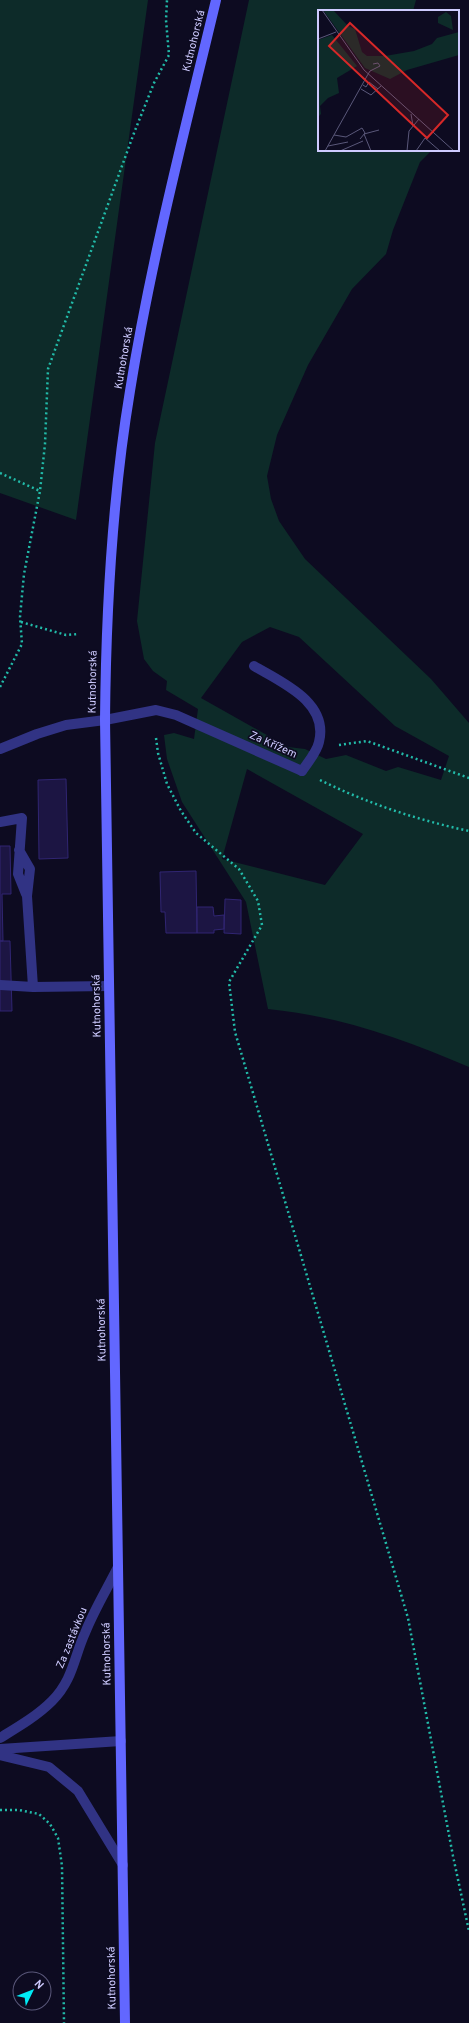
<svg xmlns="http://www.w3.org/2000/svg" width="469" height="2023" font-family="Overpass,sans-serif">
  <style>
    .green { fill: #0d2b29; fill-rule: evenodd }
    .building { fill: #1c1543; stroke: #302572 }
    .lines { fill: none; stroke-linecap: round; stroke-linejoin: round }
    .path { stroke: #22bba9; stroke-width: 2.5; stroke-dasharray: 2 3; stroke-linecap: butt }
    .service { stroke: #313384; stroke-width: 10 }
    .minor { stroke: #313384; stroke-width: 10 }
    .tertiary { stroke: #313384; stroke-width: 10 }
    .secondary { stroke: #6267ff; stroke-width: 10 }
    .labels { text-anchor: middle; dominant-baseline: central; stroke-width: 3.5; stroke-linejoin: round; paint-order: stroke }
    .street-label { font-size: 11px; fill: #cecbff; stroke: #0d0b21 }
    .inset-road { fill: none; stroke: #5a587a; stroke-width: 1 }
    .view { fill: #d62828; fill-opacity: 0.15; stroke: #d62828; stroke-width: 2 }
    .inset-edge { fill: none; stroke: #cecbff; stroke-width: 2 }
  </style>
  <rect width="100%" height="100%" fill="#0d0b21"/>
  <!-- green -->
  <path class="green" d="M0,0H148L76,520L0,493Z
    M249,0H416L413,11H319V150H432L420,162L393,230L386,254L352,289L308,365L277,435L267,476L271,499L279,521L305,559L431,679L469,723V1067C403,1039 340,1016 268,1009L246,902L182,802L167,759L164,735L174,733L194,739L198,709L166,690L167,681L153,671L144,659L137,621L155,443ZM270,627L299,637L395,726L449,756L441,780L398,767L386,771L346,755L326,759L305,749L288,747L201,698L242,642ZM247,769L363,834L325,885L222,859Z"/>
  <!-- building -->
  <path class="building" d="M66,779L68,858L39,859L38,780Z
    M0,846H10L11,894H2L3,941H0Z
    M196,871L197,933H166L165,912H161L160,872Z
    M225,899L241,900V934L224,933Z
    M197,907H213L214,916L224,915V929L214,930V933H197Z
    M0,941H10L12,1011H0Z"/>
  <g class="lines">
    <!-- path -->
    <path class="path" d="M0,473L40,491
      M21,622L66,635L79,634
      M0,687L22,644L20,617L24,574L40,491L45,444L48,369L134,133L154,83L169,55L166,20L167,0
      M156,738L158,753L167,784L181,811L196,833L239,869L258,901L262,925L229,982L235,1032L408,1618L453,1856L469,1931
      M339,745L367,741L469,778
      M320,780C367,803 417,820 469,831
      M0,1810H19L39,1814L50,1824L58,1838L62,1866L64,2023"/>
    <!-- service -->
    <path class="service" d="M254,666C281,682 329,702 319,742C317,752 308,762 302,771
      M0,822L22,818L18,874L26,894
      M19,850L30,869L27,896L33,987
      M0,985L33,987L109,986"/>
    <!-- minor -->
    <path class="minor" d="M105,720L156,710L176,715L302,771
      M0,1738C18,1727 37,1716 52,1701C73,1680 74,1657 85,1633C94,1610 107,1589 118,1567
      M0,1749L121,1741
      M0,1755L49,1767L78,1791L123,1865"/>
    <!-- tertiary -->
    <path class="tertiary" d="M0,749L37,734L66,725L105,720"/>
    <!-- secondary -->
    <path class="secondary" d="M125,2023L105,720C106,610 112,499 130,391C151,259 185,130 216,0"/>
  </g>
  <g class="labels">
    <!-- street labels -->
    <g class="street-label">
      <text transform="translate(194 41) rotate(-76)">Kutnohorská</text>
      <text transform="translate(124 358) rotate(-80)">Kutnohorská</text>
      <text transform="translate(93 682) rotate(-89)">Kutnohorská</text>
      <text transform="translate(273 745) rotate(24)">Za Křížem</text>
      <text transform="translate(97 1006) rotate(-91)">Kutnohorská</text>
      <text transform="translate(102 1330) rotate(-91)">Kutnohorská</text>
      <text transform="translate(72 1638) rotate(-68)">Za zastávkou</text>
      <text transform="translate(107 1654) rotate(-91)">Kutnohorská</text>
      <text transform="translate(112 1978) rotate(-91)">Kutnohorská</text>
    </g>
  </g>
  <!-- overview -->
  <g transform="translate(318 10)">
    <rect width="141" height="141" fill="#0d0b21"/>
    <path d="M5,0H15L30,16L37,19L44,42L49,46H67L96,41L114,34L119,28L141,22V45L89,60L72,69L47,58ZM128,2L133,6L135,20L120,13V7ZM14,25L39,56L19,68L21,83L10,88L2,96L3,104L0,107V30Z" fill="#0d2b29"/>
    <path class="inset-road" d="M4,0L46,60L136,141M0,29L18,22M45,75L48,77L51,72L60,79M43,79L53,85L63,76M93,104L95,116M16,125L28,127L44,118L47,123L42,129M10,136L30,132M7,141L49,66L52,61L62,56L60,53L55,54M22,141L45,131M53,141L46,124L61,120M89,141L91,121L101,109M98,141L107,128L122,141"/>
    <path class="view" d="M32,13L130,105L109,128L11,36Z"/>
    <rect width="141" height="141" class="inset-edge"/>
  </g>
  <!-- north arrow -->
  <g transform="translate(32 1991) rotate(47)"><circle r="19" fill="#0d0b21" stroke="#5a587a"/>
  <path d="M0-3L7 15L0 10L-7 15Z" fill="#00ebf6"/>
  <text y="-6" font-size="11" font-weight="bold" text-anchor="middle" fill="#cecbff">N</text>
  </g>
</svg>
